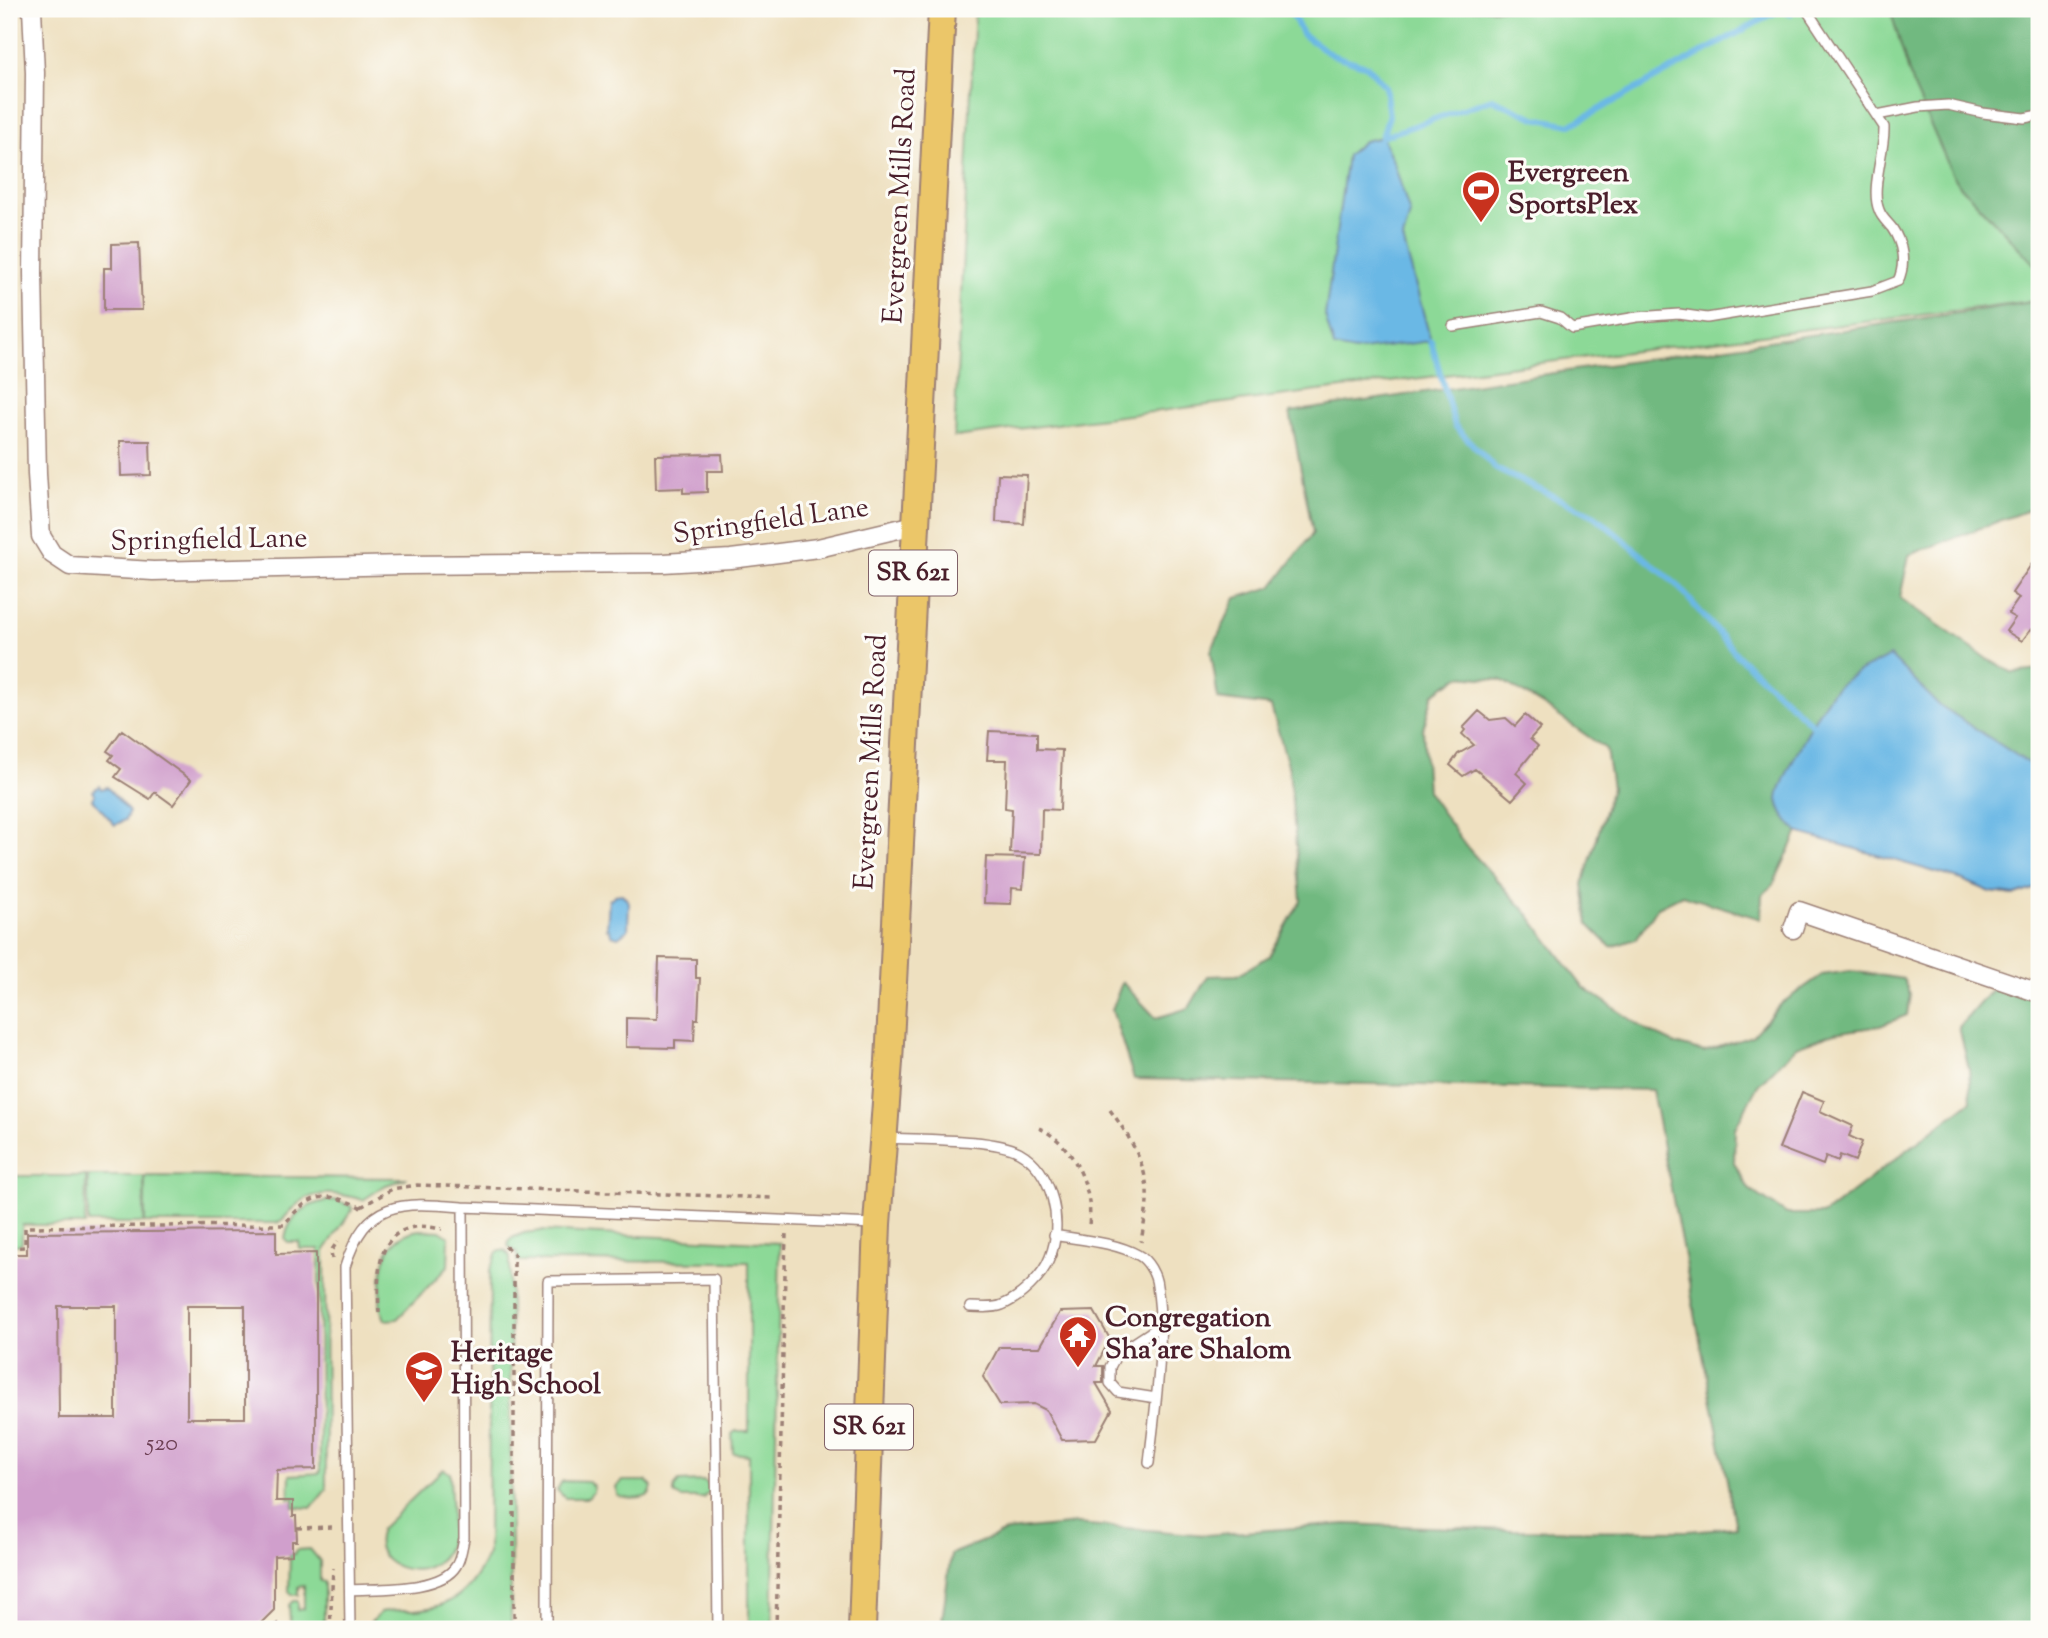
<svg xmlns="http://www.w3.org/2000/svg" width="2048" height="1638" font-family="'Sorts Mill Goudy',serif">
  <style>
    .green { fill: #8cd997; stroke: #6b7c61; stroke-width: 2 }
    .forest { fill: #71b980; stroke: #5e6c56; stroke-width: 2 }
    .water { fill: #6bb8e5; stroke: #5a6c88; stroke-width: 2 }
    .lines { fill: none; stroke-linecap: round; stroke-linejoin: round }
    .stream { stroke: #6bb8e5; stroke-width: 6 }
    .building { fill: #d09fcc; fill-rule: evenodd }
    .lane-casing { stroke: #9c8076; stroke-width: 12 }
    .street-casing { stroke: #9c8076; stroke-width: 21 }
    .primary-casing { stroke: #9c8076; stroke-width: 30 }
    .path { stroke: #9c8076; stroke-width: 3.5; stroke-dasharray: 5 5; stroke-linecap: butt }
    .lane { stroke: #fff; stroke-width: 9 }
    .street { stroke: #fff; stroke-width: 18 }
    .primary { stroke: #ebc669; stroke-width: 26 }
    .labels { text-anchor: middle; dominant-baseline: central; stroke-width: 6; stroke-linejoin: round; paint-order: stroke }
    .number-label { font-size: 24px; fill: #6c3f53 }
    .shield { fill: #fdfcf7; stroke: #806168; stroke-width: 2 }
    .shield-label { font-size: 26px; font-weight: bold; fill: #4a1f2b }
    .poi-label { font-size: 28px; font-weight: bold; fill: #4a1f2b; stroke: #fdfcf7; text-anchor: start }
    .street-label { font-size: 28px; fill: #4a1f2b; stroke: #fdfcf7 }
  </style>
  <rect width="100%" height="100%" fill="#fdfcf7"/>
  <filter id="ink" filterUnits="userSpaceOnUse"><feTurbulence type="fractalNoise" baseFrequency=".0143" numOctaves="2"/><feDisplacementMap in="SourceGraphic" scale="14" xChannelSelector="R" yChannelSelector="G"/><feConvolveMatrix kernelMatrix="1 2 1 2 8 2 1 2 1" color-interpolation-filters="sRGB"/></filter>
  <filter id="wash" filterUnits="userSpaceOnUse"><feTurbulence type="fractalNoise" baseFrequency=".00686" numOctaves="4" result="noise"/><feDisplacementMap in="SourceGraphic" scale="28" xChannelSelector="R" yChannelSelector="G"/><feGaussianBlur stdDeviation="1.57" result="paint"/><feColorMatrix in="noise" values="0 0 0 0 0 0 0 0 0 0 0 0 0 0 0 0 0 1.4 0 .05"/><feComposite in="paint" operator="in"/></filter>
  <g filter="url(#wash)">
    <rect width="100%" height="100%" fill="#eee0c0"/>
    <!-- green -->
    <path class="green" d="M975,9H2039L1955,180L2039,269V300L954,437Z
      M9,1176H86L85,1225H22V1242L19,1245H9Z
      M88,1176H144V1223H88Z
      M145,1176L407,1178L386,1185L363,1200C338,1193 313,1188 293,1208C287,1214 285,1220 276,1223H145Z
      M336,1200L351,1206L352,1210L325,1250L326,1490L311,1508L294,1507V1498H289L290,1475L320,1473L319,1249H300L299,1242H288L285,1239C289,1213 311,1201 336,1200Z
      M420,1230L440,1231L449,1237L448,1266L397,1319L385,1320C384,1316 382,1313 381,1310C379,1304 381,1294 381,1288C381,1260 389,1234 420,1230Z
      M541,1231L780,1243L772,1629H732L735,1625L749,1624V1455L733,1453L732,1434L736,1431H749V1262L517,1261V1253L508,1246L510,1239L524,1233Z
      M505,1250L510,1256L511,1625L508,1628H373L370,1623L381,1612C392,1609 403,1610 414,1610C454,1608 473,1588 488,1553L490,1270L497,1252Z
      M443,1469L450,1473C450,1494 454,1519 450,1539C441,1589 364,1572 381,1529Z
      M562,1481L589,1482L593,1486V1492L588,1498H565L557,1490Z
      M623,1481H646L652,1487L650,1494C643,1500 624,1500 617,1495L616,1487Z
      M703,1481L707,1483L710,1491L703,1498H681L674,1494V1488L679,1482Z
      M310,1549L320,1561V1581L324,1582V1624L320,1627L298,1628L290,1621L289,1605L293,1601H298V1610L304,1609V1586L298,1587V1595H292L289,1591L290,1554H294L296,1550Z"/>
    <!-- forest -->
    <path class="forest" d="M1890,9H2039V269L1955,180L1912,83Z
      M2039,301V508L2036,507L1909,555L1900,598L1987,659L2013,673L2039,670V887L2015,895L1991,892L1963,880L1798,832L1773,885L1762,895L1761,919L1682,895L1658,907L1636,939L1611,947L1588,924L1583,884L1612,788L1606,749L1546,707L1501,680L1460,676L1433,694L1423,729L1427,791L1465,845L1529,915L1583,987L1648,1031L1675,1044L1704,1052L1752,1036L1782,1003L1822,975L1851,971L1903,979L1910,994L1907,1015L1880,1026L1834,1033L1796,1047L1758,1085L1735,1128L1734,1163L1749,1189L1787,1214H1824L1971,1101L1969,1069L1959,1027L2000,980L2039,993V1629H941L951,1554L1008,1531L1077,1524L1206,1535L1346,1524L1511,1530L1688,1531L1736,1527L1652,1090L1134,1079L1112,1010L1122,982L1156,1018L1189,1008L1208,976L1237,975L1269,956L1301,900L1289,769L1271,706L1218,699L1211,651L1236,598L1272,587L1313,533L1290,412Z"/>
    <!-- water -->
    <path class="water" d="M1382,137L1394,163L1410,214L1403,239L1431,341L1354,351L1334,347L1325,316L1347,155L1364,141Z
      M1890,656L1938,704L2039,770V887L2015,895L1991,892L1963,880L1797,832C1789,821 1780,814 1778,800C1777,786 1823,701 1834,690C1850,674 1870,666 1890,656Z
      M99,786L101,789L107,787L129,812L125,820L115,825L92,799L95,794L93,791Z
      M622,894L629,902L628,930L618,937L612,935L609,929H607L609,900L615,895Z"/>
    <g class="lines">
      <!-- stream -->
      <path class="stream" d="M1290,9L1302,34L1332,55L1367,66L1385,86L1389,116L1382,137
        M1382,137L1492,99L1535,118L1571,125L1781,9L1790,14
        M1431,341L1455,426L1496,469L1595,516L1677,585L1739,657L1813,725"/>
    </g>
    <g id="blocks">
      <!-- building -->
      <path class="building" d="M139,243L142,310H104V268H112V244Z
        M120,441H150L151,475L121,476Z
        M722,454L723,471H707V492L683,493V488L656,489L655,455Z
        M998,474L1027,475L1024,524L996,522Z
        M2039,553V634L2031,629L2022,641L2006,631L2015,618L2008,614L2019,598L2012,593Z
        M1479,711L1490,720L1506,718L1515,726L1525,715L1540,728L1530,739L1538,746L1516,773L1527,783L1512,800L1475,769L1463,776L1450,765L1458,754L1474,745L1462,734L1465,730L1463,728Z
        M122,730L191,780L173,805L155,792L150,799L115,777L121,769L109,760L113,755L107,751Z
        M989,731L1037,733V749L1062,750L1060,810L1042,809L1041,854L1010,853L1012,809L1005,808L1007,760H987Z
        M986,857L1025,858L1023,889L1012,888L1011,904L984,903Z
        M659,958L696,959V978H700L698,1019H695L694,1041L675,1040V1048L626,1047V1018L657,1019Z
        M1802,1092L1824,1101L1820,1111L1853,1126L1849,1136L1862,1142L1855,1161L1840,1155L1838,1161L1826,1156L1823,1165L1779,1148Z
        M276,1231V1254L316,1253V1469L277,1470L276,1501H293V1516H296L297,1541H292V1555L274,1556V1610L255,1629H9V1254H27V1233ZM58,1306H116V1418H59ZM187,1306H245V1418H187Z
        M1094,1311L1110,1339L1096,1366H1103V1383H1096L1112,1410L1096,1439L1062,1440L1046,1410L1034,1404L1000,1405L983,1377L999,1347H1040L1060,1312Z"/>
    </g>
  </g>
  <g filter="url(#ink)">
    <use href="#blocks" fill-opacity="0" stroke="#9c8076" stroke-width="2"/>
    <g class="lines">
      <defs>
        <path id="lane" d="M1877,115L1918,107L1948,105L1983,113L2024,118L2039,115
          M1453,326L1541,312L1560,318L1572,328L1637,317L1679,314L1707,318L1872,291L1898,281C1906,264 1903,244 1892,228C1888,223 1881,217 1879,210C1870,189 1885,151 1884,127L1806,9
          M886,1138C919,1140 993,1138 1019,1152C1053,1171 1064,1223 1050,1257C1043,1276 1020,1298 1002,1305C993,1309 980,1307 970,1307
          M1054,1235C1081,1240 1114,1242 1138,1255C1148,1260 1156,1275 1157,1286C1166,1340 1155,1408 1149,1463
          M1156,1398L1118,1392L1110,1383V1367L1117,1354L1160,1326
          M350,1590C378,1588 440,1592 456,1566C461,1559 462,1547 464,1539L463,1207
          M350,1629L345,1267C366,1199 400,1202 463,1207L875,1224
          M547,1629L548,1281L714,1279L718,1629"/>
        <path id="street" d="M32,9L35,73L33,273L37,474L41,536L52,554L70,566L153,571L405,565L663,563L731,559L818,548L915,525
          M1793,929L1799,911L2039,993"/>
        <path id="primary" d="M862,1629L877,1224L889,1062L942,9"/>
      </defs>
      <!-- lane casing -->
      <use href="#lane" class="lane-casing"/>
      <!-- street casing -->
      <use href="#street" class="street-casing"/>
      <!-- primary casing -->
      <use href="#primary" class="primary-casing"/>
      <!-- path -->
      <path class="path" d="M1110,1110C1128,1134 1149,1167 1147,1199C1147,1213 1143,1228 1141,1242
        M1039,1128C1073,1143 1094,1189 1089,1225
        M361,1207L392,1189L417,1185L773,1198
        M505,1246L514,1254V1629
        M9,1248L25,1247V1227L284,1225C308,1194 325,1190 360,1207L357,1211
        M332,1259L331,1251L338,1241
        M379,1313C378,1282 373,1233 415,1227C424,1225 434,1228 442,1229
        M297,1528L334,1527
        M268,1629L276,1623L283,1629
        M330,1629L333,1568
        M776,1629L786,1234"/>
      <!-- lane -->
      <use href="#lane" class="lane"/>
      <!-- street -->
      <use href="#street" class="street"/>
      <!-- primary -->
      <use href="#primary" class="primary"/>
    </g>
  </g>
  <!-- icons -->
  <defs>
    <symbol id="stadium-pin" viewBox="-11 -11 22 30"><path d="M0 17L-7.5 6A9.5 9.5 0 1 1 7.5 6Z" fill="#c8321e" stroke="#fdfcf7"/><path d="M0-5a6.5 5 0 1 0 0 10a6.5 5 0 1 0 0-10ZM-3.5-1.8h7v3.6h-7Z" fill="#fff"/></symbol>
    <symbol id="temple-pin" viewBox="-11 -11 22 30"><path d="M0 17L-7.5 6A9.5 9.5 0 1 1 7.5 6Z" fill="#c8321e" stroke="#fdfcf7"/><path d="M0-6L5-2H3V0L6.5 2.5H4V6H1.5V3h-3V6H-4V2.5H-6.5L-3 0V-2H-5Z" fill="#fff"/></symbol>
    <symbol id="school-pin" viewBox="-11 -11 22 30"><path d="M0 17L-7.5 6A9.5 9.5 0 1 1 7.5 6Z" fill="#c8321e" stroke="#fdfcf7"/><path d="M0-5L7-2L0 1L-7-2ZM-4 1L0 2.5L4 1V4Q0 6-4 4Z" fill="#fff"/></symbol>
  </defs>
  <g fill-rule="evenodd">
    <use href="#stadium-pin" x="1459" y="168" width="44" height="60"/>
    <use href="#temple-pin" x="1056" y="1313" width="44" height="60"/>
    <use href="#school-pin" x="402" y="1348" width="44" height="60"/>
  </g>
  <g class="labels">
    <!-- number labels -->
    <g class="number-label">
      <text x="162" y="1444">520</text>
    </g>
    <!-- shield labels -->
    <g class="shield">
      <rect x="869" y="550.5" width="88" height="45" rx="5"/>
      <rect x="825" y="1404.5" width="88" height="45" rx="5"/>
    </g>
    <g class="shield-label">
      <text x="913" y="573">SR 621</text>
      <text x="869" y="1427">SR 621</text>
    </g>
    <!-- poi labels -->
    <g class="poi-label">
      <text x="1508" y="174">Evergreen<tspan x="1508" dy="32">SportsPlex</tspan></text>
      <text x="1105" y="1319">Congregation<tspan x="1105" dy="32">Sha'are Shalom</tspan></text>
      <text x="451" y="1354">Heritage<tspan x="451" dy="32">High School</tspan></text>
    </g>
    <!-- street labels -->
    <g class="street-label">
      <text transform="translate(901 196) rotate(-87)">Evergreen Mills Road</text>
      <text transform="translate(771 522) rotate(-8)">Springfield Lane</text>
      <text transform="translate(209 541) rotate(-1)">Springfield Lane</text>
      <text transform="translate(872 762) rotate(-87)">Evergreen Mills Road</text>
    </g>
  </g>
  <!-- margin -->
  <rect width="2048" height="1638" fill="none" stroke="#fdfcf7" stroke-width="35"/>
</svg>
